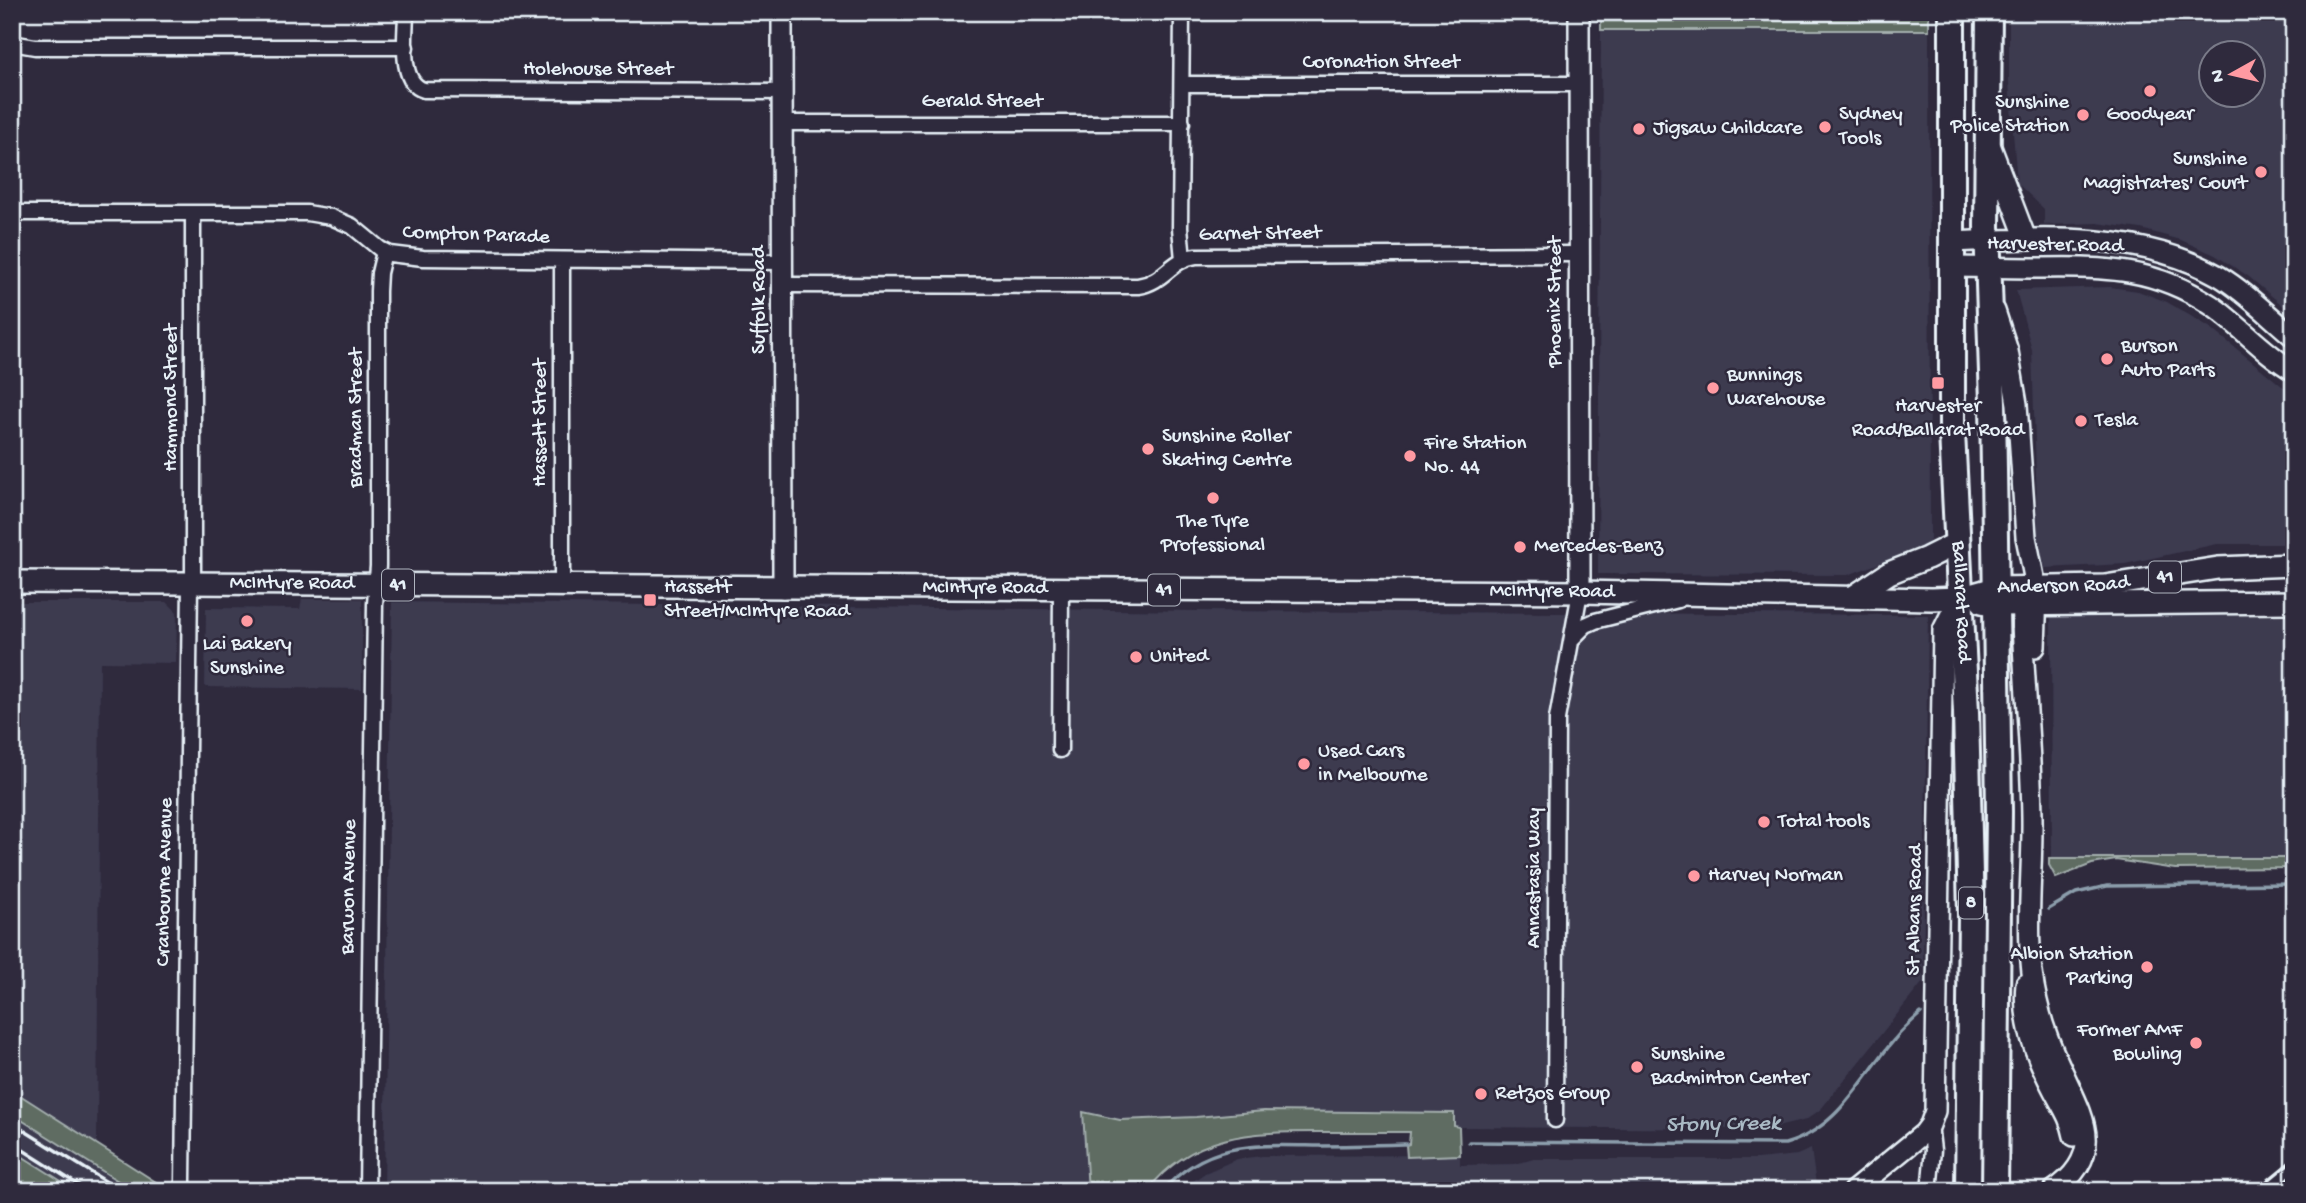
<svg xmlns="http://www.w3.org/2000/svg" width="2306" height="1203" font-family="'Gochi Hand',sans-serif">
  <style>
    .built { fill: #3c3a50; fill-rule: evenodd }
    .green { fill: #5e6c62; stroke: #a3aead; stroke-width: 2 }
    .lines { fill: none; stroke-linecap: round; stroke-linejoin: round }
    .stream { stroke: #8c9eac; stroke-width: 3.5 }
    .street-casing { stroke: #e8f1f8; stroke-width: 19 }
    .secondary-casing { stroke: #e8f1f8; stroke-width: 24 }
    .primary-casing { stroke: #e8f1f8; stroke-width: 26 }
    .highway-casing { stroke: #e8f1f8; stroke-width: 30 }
    .street { stroke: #2f2a3d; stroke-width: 14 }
    .secondary { stroke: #2f2a3d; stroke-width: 19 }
    .primary { stroke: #2f2a3d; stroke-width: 21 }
    .highway { stroke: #2f2a3d; stroke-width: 24 }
    .rail { stroke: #e8f1f8; stroke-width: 3.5 }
    .poi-dot { fill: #ff9aa2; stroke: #2f2a3d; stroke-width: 2.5 }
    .labels { text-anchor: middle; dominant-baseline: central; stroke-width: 5; stroke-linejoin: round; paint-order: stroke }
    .shield { fill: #2f2a3d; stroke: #b0b5c0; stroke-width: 2 }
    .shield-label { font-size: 19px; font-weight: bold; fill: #e8f1f8 }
    .street-label { font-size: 21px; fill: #e8f1f8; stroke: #2f2a3d }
    .poi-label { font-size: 21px; fill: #e8f1f8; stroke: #2f2a3d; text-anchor: start }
    .water-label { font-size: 23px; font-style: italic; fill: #aabac5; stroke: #2f2a3d }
  </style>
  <rect width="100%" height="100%" fill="#2f2a3d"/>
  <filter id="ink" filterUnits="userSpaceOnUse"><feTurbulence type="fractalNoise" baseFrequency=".0143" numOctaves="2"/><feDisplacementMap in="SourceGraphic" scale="14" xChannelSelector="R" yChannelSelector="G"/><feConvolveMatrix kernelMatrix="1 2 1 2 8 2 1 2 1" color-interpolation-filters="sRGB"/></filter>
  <g filter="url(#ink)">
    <!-- built -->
    <path class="built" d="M2009,12H2294V315L2248,276L2215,255L2181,240L2141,229L2097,223L2044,225V209L2017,183L2009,82ZM2212,52H2254V94H2212Z
      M1601,30H1929L1930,540L1925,546L1848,575L1598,574Z
      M2110,287L2138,291L2167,302L2211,328L2282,386L2294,391V544H2217L2125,564L2045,568L2038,537L2032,350L2016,290Z
      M302,599H362V689L205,687L206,608L300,609Z
      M12,602H167L177,612L176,663L100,662L97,1145L12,1090Z
      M392,602L1199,611L1928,615L1923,982L1821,1109L1806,1120L1769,1129L1454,1127L1453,1113L1264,1111L1196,1117L1120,1120L1083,1112L1088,1191H384Z
      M2051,616H2294V858H2052Z
      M12,1114L134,1191H77L12,1150Z
      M1811,1149L1817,1191H1179L1205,1173L1237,1159L1262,1156L1460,1155V1165L1515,1164L1534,1159H1757L1797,1155Z"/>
    <!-- green -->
    <path class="green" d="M1601,12H1929V30H1601Z
      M2049,858H2294V868L2175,869L2116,860L2092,864L2056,878L2049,865Z
      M12,1090L170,1191H134L12,1114Z
      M1264,1111L1454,1113V1126L1459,1127L1460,1155L1407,1157L1406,1145L1409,1144L1410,1132C1380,1132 1349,1132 1318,1132C1252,1132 1192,1133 1147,1191H1088L1083,1112L1120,1120L1196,1117Z
      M12,1150L77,1191H12Z"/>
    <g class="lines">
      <!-- stream -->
      <path class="stream" d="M2049,909L2076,893L2107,886L2294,884
        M1469,1142L1785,1144C1838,1129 1860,1080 1894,1040C1902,1030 1912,1021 1921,1013
        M1162,1191C1208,1140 1257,1145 1320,1146C1349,1146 1377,1145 1406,1144"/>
      <defs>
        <path id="street" d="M406,12C406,34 398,83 424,90L783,92
          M1182,12L1180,228L1183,259
          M12,43L35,47H406
          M1182,84H1579
          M783,123H1182
          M12,213H307L331,217L352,226L380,249L390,254L423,258L782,262
          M782,285L1138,286C1165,282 1171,259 1196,256L1579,254
          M193,583V214
          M562,586V260
          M1573,638L1586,625L1595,621L1678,600
          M1060,750L1061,589
          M1555,1120L1557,719L1580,592
          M183,1182L190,583
          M367,1191L375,604L378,566V291L379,273L384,252
          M1929,1191L1933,1150L1930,1125"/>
        <path id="secondary" d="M782,12L783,588
          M1579,12L1580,592
          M1991,147L2026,239
          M1951,242C2041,238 2138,230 2219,276C2246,292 2270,317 2294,337
          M1951,267C1982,267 2012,268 2042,268C2106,267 2155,268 2211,305C2240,325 2263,353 2294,371
          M1995,311L2008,351L2017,404L2026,537L2037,592L2035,647
          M2021,589C2022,665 2031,741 2032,817C2033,878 2023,942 2037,1001C2042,1024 2050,1045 2060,1066C2082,1115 2109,1153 2053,1191
          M2026,984C2022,1024 2036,1057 2054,1091C2062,1106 2071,1119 2074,1136
          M1853,1191L1924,1133L1930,1125L1935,1111L1943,630L1959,598"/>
        <g id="primary">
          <path id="s1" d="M12,582L1580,592L1931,599L1959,598L1995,588L2105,586L2218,568L2294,565"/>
          <path d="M1853,597L1889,573L1927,558L1957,543"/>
          <path d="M1982,602L1995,605L2294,602"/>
        </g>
        <g id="highway">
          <path id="s2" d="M1952,12V432L1966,712L1971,915L1968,1191"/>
          <path d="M1989,12L1987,226L1993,402L1999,812L1995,1191"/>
        </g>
      </defs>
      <!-- street casing -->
      <use href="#street" class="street-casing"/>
      <!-- secondary casing -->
      <use href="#secondary" class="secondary-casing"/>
      <!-- primary casing -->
      <use href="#primary" class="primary-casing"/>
      <!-- highway casing -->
      <use href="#highway" class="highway-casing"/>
      <!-- street -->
      <use href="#street" class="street"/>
      <!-- secondary -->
      <use href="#secondary" class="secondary"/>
      <!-- primary -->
      <use href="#primary" class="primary"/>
      <!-- highway -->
      <use href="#highway" class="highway"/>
      <!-- rail -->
      <path class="rail" d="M12,1123L121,1191
        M12,1143L88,1191
        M2255,1191L2294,1159
        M2273,1191L2294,1174"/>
    </g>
  </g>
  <!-- markers -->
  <g class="poi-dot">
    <circle cx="2150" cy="91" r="7"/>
    <circle cx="2083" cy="115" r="7"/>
    <circle cx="1825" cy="127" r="7"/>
    <circle cx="1639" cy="129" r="7"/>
    <circle cx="2261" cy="172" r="7"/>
    <circle cx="2107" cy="359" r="7"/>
    <rect x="1931" y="376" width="14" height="14" rx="3.5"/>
    <circle cx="1713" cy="388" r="7"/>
    <circle cx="2081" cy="421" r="7"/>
    <circle cx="1148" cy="449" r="7"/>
    <circle cx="1410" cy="456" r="7"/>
    <circle cx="1213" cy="498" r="7"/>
    <circle cx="1520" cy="547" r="7"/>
    <rect x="643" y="593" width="14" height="14" rx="3.5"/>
    <circle cx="247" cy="621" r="7"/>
    <circle cx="1136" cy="657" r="7"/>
    <circle cx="1304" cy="764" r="7"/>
    <circle cx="1764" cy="822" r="7"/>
    <circle cx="1694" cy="876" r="7"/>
    <circle cx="2147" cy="967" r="7"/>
    <circle cx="2196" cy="1043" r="7"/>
    <circle cx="1637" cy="1067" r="7"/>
    <circle cx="1481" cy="1094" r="7"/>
  </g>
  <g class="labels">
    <!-- shield labels -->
    <g class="shield">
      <rect x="2149" y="561.5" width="32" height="31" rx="5"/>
      <rect x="382" y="569.5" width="32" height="31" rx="5"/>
      <rect x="1148" y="574.5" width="32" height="31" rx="5"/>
      <rect x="1959" y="887.5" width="24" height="31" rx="5"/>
    </g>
    <g class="shield-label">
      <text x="2165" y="577">41</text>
      <text x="398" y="585">41</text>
      <text x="1164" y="590">41</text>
      <text x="1971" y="903">8</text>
    </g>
    <!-- street labels -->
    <g class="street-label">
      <text x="1381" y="63">Coronation Street</text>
      <text x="598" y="70">Holehouse Street</text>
      <text x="982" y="102">Gerald Street</text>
      <text transform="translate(1260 235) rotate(-1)">Garnet Street</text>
      <text transform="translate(476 236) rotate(2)">Compton Parade</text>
      <text transform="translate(2055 246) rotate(1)">Harvester Road</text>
      <text transform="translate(760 300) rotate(-90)">Suffolk Road</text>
      <text transform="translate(1556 302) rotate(-90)">Phoenix Street</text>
      <text transform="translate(172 398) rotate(-90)">Hammond Street</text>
      <text transform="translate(357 418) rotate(-90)">Bradman Street</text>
      <text transform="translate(541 423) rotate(-90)">Hassett Street</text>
      <text stroke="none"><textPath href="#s1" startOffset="280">McIntyre Road</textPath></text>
      <text stroke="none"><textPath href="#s1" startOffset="2053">Anderson Road</textPath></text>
      <text stroke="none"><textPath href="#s1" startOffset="973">McIntyre Road</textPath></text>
      <text stroke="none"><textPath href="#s1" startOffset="1540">McIntyre Road</textPath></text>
      <text stroke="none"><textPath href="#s2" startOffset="590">Ballarat Road</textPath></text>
      <text transform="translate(1535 878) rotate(-90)">Annastasia Way</text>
      <text transform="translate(166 882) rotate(-89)">Cranbourne Avenue</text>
      <text transform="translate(350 887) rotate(-89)">Barwon Avenue</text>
      <text transform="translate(1916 910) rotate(-89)">St Albans Road</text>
    </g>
    <!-- poi labels -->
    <g class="poi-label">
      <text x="2069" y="103" text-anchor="end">Sunshine<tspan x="2069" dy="24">Police Station</tspan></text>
      <text x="1839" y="115">Sydney<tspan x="1839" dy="24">Tools</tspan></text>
      <text x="2150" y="115" text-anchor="middle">Goodyear</text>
      <text x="1653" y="129">Jigsaw Childcare</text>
      <text x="2247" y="160" text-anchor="end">Sunshine<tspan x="2247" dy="24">Magistrates' Court</tspan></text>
      <text x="2121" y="347">Burson<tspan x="2121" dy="24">Auto Parts</tspan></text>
      <text x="1727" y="376">Bunnings<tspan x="1727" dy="24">Warehouse</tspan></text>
      <text x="1938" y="407" text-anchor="middle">Harvester<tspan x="1938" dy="24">Road/Ballarat Road</tspan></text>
      <text x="2095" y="421">Tesla</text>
      <text x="1162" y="437">Sunshine Roller<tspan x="1162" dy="24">Skating Centre</tspan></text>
      <text x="1424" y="444">Fire Station<tspan x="1424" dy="24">No. 44</tspan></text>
      <text x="1213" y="522" text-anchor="middle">The Tyre<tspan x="1213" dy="24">Professional</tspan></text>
      <text x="1534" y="547">Mercedes-Benz</text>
      <text x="664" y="588">Hassett<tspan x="664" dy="24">Street/McIntyre Road</tspan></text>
      <text x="247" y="645" text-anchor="middle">Lai Bakery<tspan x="247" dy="24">Sunshine</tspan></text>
      <text x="1150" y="657">United</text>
      <text x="1318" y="752">Used Cars<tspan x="1318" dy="24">in Melbourne</tspan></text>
      <text x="1778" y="822">Total tools</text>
      <text x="1708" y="876">Harvey Norman</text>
      <text x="2133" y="955" text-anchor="end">Albion Station<tspan x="2133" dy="24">Parking</tspan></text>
      <text x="2182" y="1031" text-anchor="end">Former AMF<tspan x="2182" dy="24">Bowling</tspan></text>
      <text x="1651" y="1055">Sunshine<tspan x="1651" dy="24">Badminton Center</tspan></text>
      <text x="1495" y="1094">Retzos Group</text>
    </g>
    <!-- water labels -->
    <g class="water-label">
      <text transform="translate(1723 1125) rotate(-1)">Stony Creek</text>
    </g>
  </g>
  <!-- margin -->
  <rect width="2306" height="1203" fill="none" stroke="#2f2a3d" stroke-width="42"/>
  <rect x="21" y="21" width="2264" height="1161" fill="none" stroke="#e8f1f8" stroke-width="2.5" filter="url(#ink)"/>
  <!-- north arrow -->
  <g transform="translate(2232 74) rotate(262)"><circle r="33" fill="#2f2a3d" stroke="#797a88" stroke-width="2"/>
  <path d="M0-5L12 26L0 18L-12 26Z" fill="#ff9aa2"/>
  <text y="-10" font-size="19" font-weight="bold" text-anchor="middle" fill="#e8f1f8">N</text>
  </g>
</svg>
